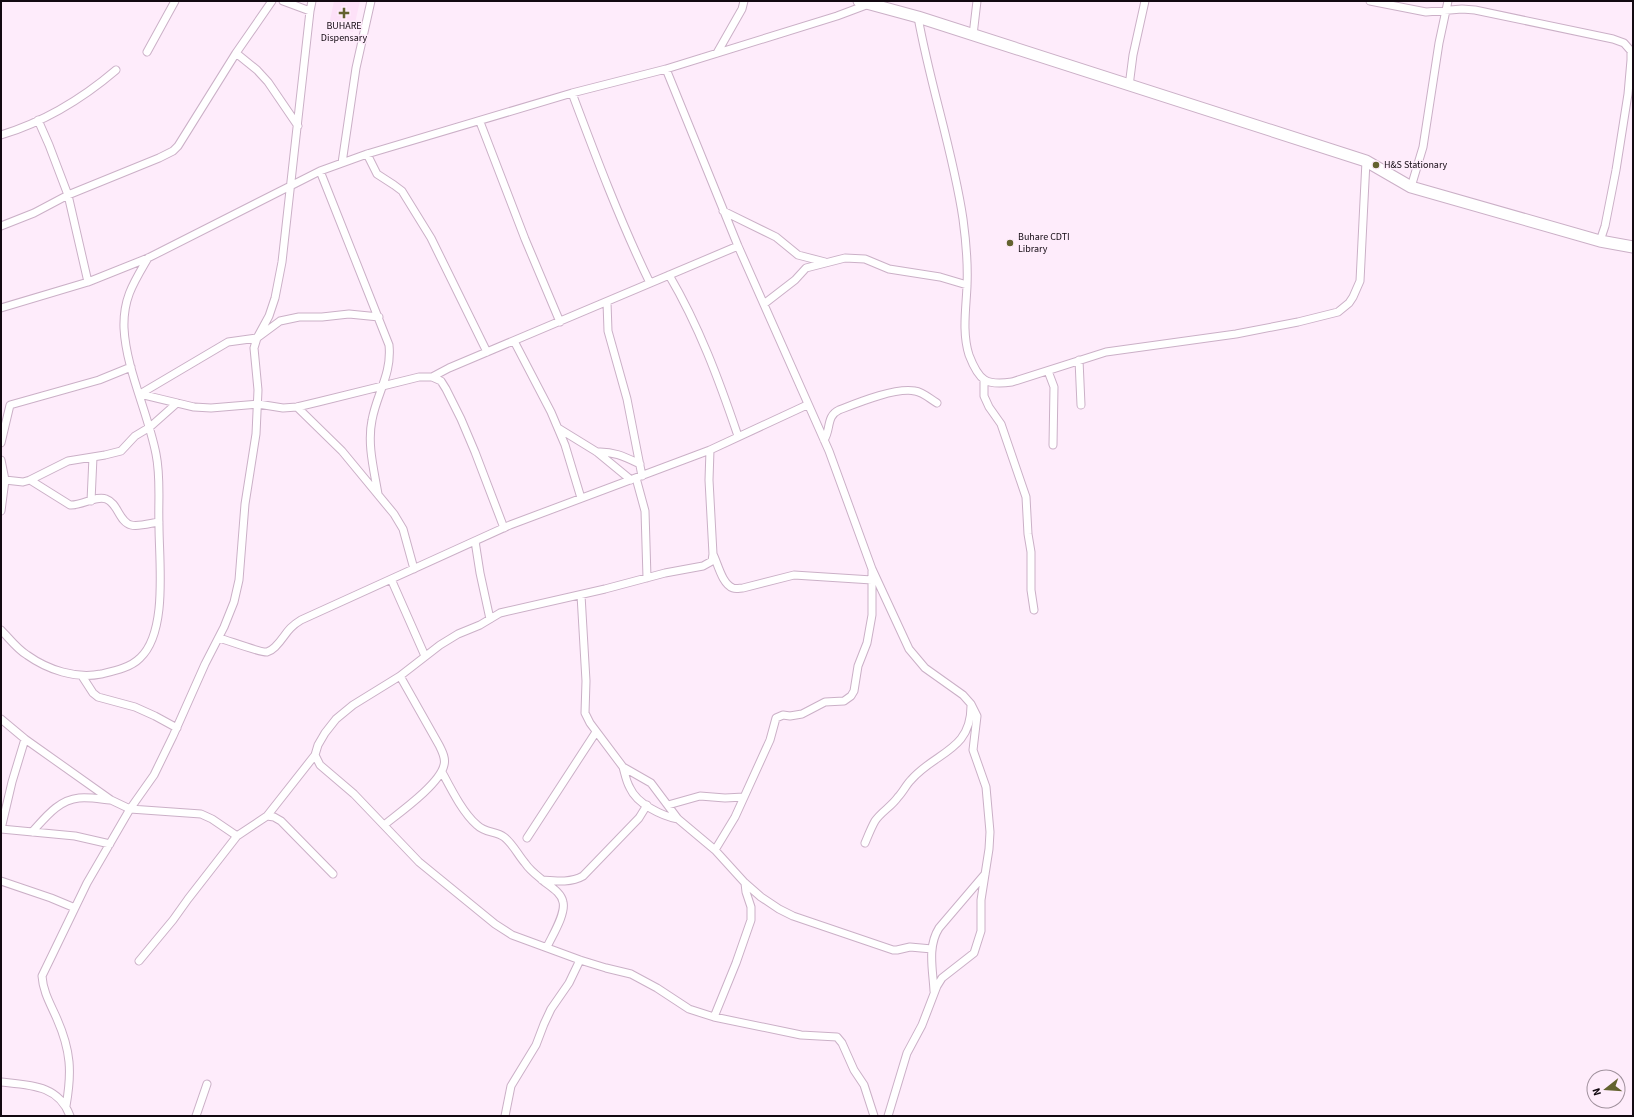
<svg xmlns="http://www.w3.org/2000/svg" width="1634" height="1117" font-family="'Source Sans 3',sans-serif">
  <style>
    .built { fill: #fde1f8 }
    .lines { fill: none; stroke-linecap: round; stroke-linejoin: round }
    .street-casing { stroke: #cbb0c7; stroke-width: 9 }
    .secondary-casing { stroke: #cbb0c7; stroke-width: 13 }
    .street { stroke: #fff; stroke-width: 7 }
    .secondary { stroke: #fff; stroke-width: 11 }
    .poi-dot { fill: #63622f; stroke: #feecfb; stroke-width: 1.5 }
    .labels { text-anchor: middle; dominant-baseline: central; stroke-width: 3; stroke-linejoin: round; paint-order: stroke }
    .poi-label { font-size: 10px; fill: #120911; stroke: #feecfb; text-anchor: start }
  </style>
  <rect width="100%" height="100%" fill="#feecfb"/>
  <!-- built -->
  <path class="built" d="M334,1H360L353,32L329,25Z"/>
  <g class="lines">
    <defs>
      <path id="street" d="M283,1L310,11
        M1370,1L1426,12L1462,9L1475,10L1613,39L1624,43L1631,51V60L1628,94L1616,170L1605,226L1600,241
        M918,17C930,85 953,151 963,219C966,241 968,264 967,286C966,309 962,333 969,355C979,381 986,386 1012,382L1106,352L1236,334L1298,322L1338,312L1349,303L1353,297L1360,281L1366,161
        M973,35L977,1
        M147,52L175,1
        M236,53L257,70L268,82L298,126
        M717,53L742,9L744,1
        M666,69L738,246L829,451L872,569L909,649L925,668L963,695L971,704L977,716L973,750L986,787L990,832L989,849L981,900V931L974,953L942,978L937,986L922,1025L907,1053L888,1116
        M1129,86L1133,55L1145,1
        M572,93C596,157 620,221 650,283
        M38,120L49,145L68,195L88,282
        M480,122L525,239L560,322
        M1,135C44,122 82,99 116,70
        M367,154L377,174L394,185L402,191L431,238L487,352
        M342,163L356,68L371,1
        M320,171L389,345C392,374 377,393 372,420C367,444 374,470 378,494
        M1411,187L1423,147L1439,43L1448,1
        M723,211L776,237L798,255L825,262
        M1,226L34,213L68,195L159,158L173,151L178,146L236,53L272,1
        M669,275C699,326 719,380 738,436
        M607,302L608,331L627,399L642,476
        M764,304L795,280L806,268L845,258L865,259L889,269L940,277L967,285
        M1,308L88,282L148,258L320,171L367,154L572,93L666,69L837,16L869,4
        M514,341L551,412L565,445L581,498
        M1079,360L1081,405
        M1048,371L1054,387L1053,445
        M432,377L449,368L738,246
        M984,380V396L989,407L1001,424L1026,497L1028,534L1031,552V590L1034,610
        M140,394L194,407L211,408L258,404L283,408L297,407L318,402L419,377H432L441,381L446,389L461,419L475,452L504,528
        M140,394L228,342L257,338L280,321L299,317H322L349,314L379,317
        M297,407L342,451L394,514L403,529L414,569
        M558,428L597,452L631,480
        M824,440C831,430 826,416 839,410C857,403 896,387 915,391C923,392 930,399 937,403
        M1,443L10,405L99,380L131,367
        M710,450L709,480L713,554L712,561L703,566L665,573L605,589L500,613L480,625L458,634L440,645L400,676L353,705L336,719L325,733L318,745L315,755L320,765L354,794L419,862L495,924L512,935L580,960L606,968L631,974L657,988L689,1009L714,1017L801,1035L837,1037L842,1043L854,1070L864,1085L874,1116
        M597,452C613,451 625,457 640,464
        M1,460L5,480L1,511
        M636,478L645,511L647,578
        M5,480L23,482L30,480L68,461L105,455L121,451L135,436L150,427L177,403
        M30,480L70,505C81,506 97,495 106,499C118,503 119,522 131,525C139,527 151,523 159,522
        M91,501L93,457
        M475,541L480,573L490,619
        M713,554C718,564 722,584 733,588C736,589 740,588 743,588L794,575L872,580
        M391,579L425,656
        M581,595L586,681L585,713L590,723L623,767L651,783L678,819L715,850L745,883L761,897L779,909L793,916L893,950H897L910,947L932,949
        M1,630C9,638 17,649 27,655C48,670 76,679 101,674C114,671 130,668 140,658C168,632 159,562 159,526C158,502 161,478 156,454C148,413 126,369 124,328C123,298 134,282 148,258
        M219,638C227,640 261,653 267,652C270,651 273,649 275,647C286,636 286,629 301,620L510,525L710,450L807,405
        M82,676L93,693L98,697L135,707L155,716L177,728
        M1,719L25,739L111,800L130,809L201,814L212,819L237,836
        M25,739L12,782L1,829L75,836L110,844
        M623,767C625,774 626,781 630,788C637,804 662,816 678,819
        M442,772C451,789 463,813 477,825C485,833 496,831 504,837C513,844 518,855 525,863C529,869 535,874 540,878C547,885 561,891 563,902C566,914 552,936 547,947
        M668,805L700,796L725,798L744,797
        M267,816L315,755
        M384,825C399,813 440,784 444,765C446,758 442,751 439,745L400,676
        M32,832C45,818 58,800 79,798C89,797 100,799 110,800
        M527,838L596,732
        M865,843C868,836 871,828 875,821C881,812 892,806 898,797C903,792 906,785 911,780C935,752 971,751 971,706
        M715,850L735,817L770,740L776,718L783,715L790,716L802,714L825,702L844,701L851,696L854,691L858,666L867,643L872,615V571
        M542,880C555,881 571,883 583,876L639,818L647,805
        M1,881L51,898L75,908
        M139,961L173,920L188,899L237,836L267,816L274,817L281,821L333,874
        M934,991C933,970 927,947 939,928L985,874
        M714,1017L736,963L751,920V907L746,892L745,883
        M1,1082C30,1085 59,1085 70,1116
        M66,1106C72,1072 71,1051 57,1019C51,1005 43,992 42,976L87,883L130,809L154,775L173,736L205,664L224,627L234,602L239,580L245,504L256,434L258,390L254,348L257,338L269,316L275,298L282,262L310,11L312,1
        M196,1116L207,1084
        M505,1116L511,1086L536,1045L544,1024L551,1009L569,983L580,960"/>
      <path id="secondary" d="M859,1L918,17L1366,161L1411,187L1600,241L1633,247"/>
    </defs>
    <!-- street casing -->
    <use href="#street" class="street-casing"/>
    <!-- secondary casing -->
    <use href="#secondary" class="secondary-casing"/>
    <!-- street -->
    <use href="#street" class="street"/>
    <!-- secondary -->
    <use href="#secondary" class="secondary"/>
  </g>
  <!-- markers -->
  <g class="poi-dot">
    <path d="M342 7h4v4h4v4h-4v4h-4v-4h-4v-4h4z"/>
    <circle cx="1376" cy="165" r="4"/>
    <circle cx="1010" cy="243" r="4"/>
  </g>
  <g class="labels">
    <!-- poi labels -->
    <g class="poi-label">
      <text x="344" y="26" text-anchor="middle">BUHARE<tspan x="344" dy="12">Dispensary</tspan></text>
      <text x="1384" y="165">H&amp;S Stationary</text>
      <text x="1018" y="237">Buhare CDTI<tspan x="1018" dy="12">Library</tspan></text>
    </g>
  </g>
  <!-- border -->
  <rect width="1634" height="1117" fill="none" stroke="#120911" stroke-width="4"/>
  <!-- north arrow -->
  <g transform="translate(1606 1089) rotate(253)"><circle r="19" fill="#feecfb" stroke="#a0919d"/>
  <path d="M0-3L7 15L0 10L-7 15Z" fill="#63622f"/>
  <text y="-6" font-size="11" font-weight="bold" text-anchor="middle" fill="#120911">N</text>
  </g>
</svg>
